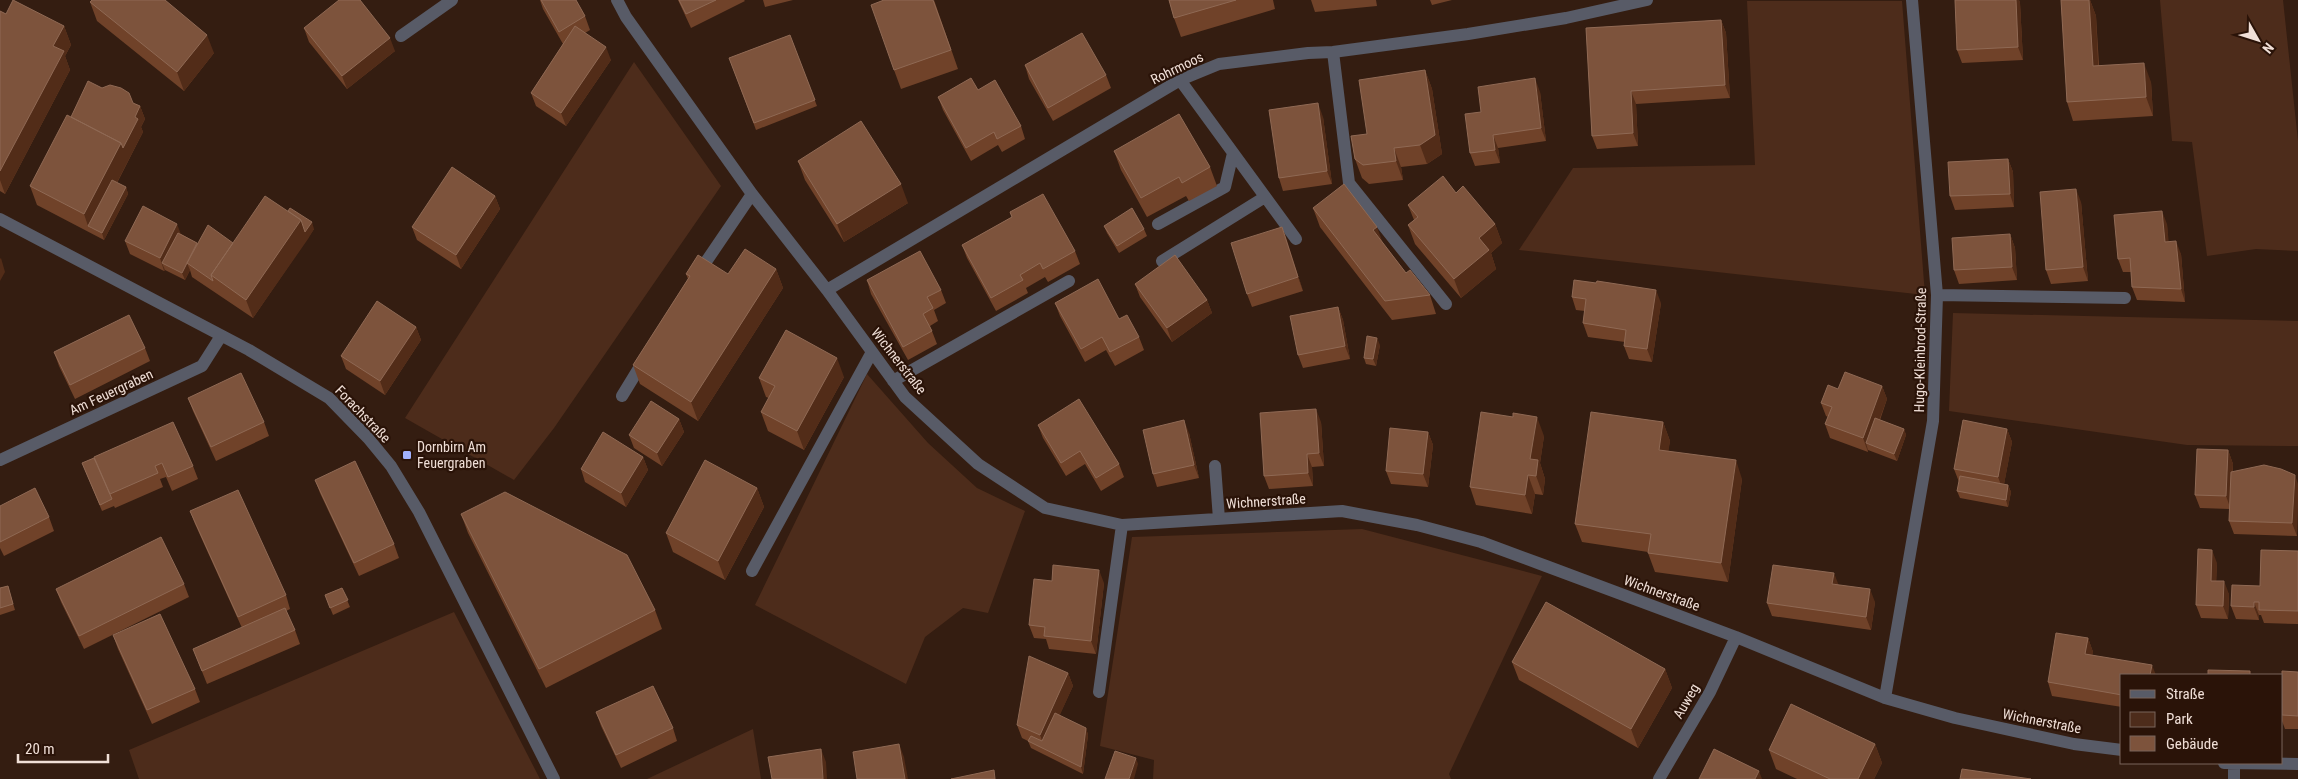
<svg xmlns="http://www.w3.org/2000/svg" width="2298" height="779" font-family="'Roboto Condensed',sans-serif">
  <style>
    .green { fill: #4d2c1b }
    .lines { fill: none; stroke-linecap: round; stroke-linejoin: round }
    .minor { stroke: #585b67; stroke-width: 12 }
    .wall { fill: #704229 }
    .shaded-wall { fill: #522c18 }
    .building { fill: #7d533c; stroke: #8f6954 }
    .poi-dot { fill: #a2b2fd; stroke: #2a1308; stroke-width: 2 }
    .labels { text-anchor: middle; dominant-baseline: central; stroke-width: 4.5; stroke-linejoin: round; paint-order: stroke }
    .street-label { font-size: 14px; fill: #f0dfd7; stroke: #2a1308 }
    .poi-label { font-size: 14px; fill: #f0dfd7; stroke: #2a1308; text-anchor: start }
  </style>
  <rect width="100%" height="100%" fill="#341d11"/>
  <!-- green -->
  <path class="green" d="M2160,0H2283L2298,141V251L2256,249L2207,256L2192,142L2172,141Z
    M1747,1H1902L1925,295L1519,250L1573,168L1755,165Z
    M634,62L721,186L554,428L514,480L405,418Z
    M1953,313L2298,321V446L2187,445L1949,411Z
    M867,374L928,443L977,488L1025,511L988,613L963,608L925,637L906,684L755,605Z
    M1362,529L1542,576L1449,774L1451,779H1153L1154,760L1100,746L1132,537Z
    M454,612L540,779H139L129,750Z
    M753,729L761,779H647Z"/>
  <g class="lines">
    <!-- minor -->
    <path class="minor" d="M617,0L626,17L752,194L827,290L905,397L978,464L1045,508L1122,525L1342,511L1417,525L1481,542L1546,566L1736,637L1885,698L1955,718L2074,744L2122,750
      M401,36L452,0
      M1333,52L1349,183L1446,304
      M1180,80L1296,239
      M0,219L249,350L329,398L368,438L391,466L419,512L554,779
      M1158,224L1225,187L1233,153
      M1162,261L1265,197
      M697,275L752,194
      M827,290L1180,80L1219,64L1308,53L1333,52L1468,34L1566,18L1647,0
      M1937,295L2125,298
      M893,381L1069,281
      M622,396L644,360
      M0,460L202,366L221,336
      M1215,466L1219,519
      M752,571L872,352
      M1099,692L1122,525
      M1885,698L1933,421L1937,295L1912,0
      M2224,763L2298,764
      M2234,764V779
      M1659,779L1710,692L1736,637"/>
  </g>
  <!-- wall -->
  <path class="wall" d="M540,0H576L585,16L590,30L585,33L611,60L566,126L536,106L531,93L563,44L543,9Z
    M678,0H744L745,1L691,28Z
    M763,0H793L765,7Z
    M934,0L958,69L901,89L894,70Z
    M1169,0H1273L1275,9L1181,37L1174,18Z
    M1311,0H1376L1377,6L1315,12Z
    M1430,0H1452L1432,5Z
    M1955,0H2019L2020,3L2023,60L1962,63L1957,50Z
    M2061,0H2090L2096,16L2099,65L2151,82L2153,116L2073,121L2067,102Z
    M90,2L214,53L184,91L97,21Z
    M0,11L6,14L64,26L71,45L65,56L70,70L5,194L0,191Z
    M1721,20L1726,33L1730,98L1636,104L1638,146L1597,149L1592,136L1586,28Z
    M304,28L395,51L347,89L309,42Z
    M790,35L817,106L756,130L729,58Z
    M1025,65L1106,75L1111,88L1053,121L1029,79Z
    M1425,70L1432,89L1442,154L1427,164L1401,167L1403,180L1369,184L1362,178L1355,159L1367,134Z
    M978,90L1021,126L1025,139L1002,152L998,145L971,161L943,110L938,97Z
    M1540,92L1546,141L1498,148L1500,163L1475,166L1470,153L1481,112Z
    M133,103L140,106L145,119L141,127L143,132L117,183L126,187L128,194L104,240L37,205L30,186L71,117Z
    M1323,117L1332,184L1283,191L1279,178Z
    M1114,151L1210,167L1217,186L1189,201L1186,196L1147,217L1121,170Z
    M2008,159L2013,172L2014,207L1955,210L1950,196Z
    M798,161L908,203L844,242L805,180Z
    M1456,193L1495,224L1502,243L1491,253L1496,269L1461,298L1415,244L1408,225L1414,220L1408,205Z
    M495,196L500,209L461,269L417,240L412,227Z
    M2081,202L2088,281L2051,284L2046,270Z
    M1313,208L1382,242L1406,273L1430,295L1436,314L1392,320L1320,227Z
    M1010,212L1075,251L1080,264L1048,282L1045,277L1026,288L1028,293L996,311L967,258L962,245L1012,217Z
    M2167,224L2168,242L2181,254L2185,302L2137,300L2132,287L2131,272H2123L2118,259Z
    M1104,226L1144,229L1147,236L1119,253L1107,233Z
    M1282,227L1303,291L1252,307L1247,294Z
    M314,229L253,318L192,277L190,270L185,280L165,270L164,271L130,254L125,241L181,234L197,243H233Z
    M2010,234L2015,248L2017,280L1959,284L1954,270Z
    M776,269L783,288L698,421L640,384L633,365L688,279L686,274H728Z
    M867,280L941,290L946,303L934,310L938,321L930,326L937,344L908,360L871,294Z
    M1135,284L1207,300L1212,313L1172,342L1140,297Z
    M1572,297L1661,303L1652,362L1629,359L1624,346L1625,342L1588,337L1583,323L1585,311L1576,310Z
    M1055,303L1119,319L1139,337L1144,350L1115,366L1106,350L1085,362L1060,316Z
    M1338,307L1343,320L1350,359L1303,368L1298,355Z
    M416,327L421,340L385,395L346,369L341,356Z
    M1380,345L1376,366L1366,364L1364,358Z
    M145,348L150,361L75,399L59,366L54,352Z
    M844,377L804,450L768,431L761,412L769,398L766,397L759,378Z
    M1882,386L1887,399L1880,420L1904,429L1906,435L1897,461L1868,450V452L1830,438L1825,424L1828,417L1826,416L1821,403L1838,389Z
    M188,398L264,422L269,436L216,461L193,411Z
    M679,419L684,432L662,466L634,448L629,435Z
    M1321,422L1324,466L1312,467L1313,486L1269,489L1264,476Z
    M1663,422L1670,441L1668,451L1742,479L1728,582L1655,572L1648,553V552L1582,542L1575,524Z
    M1038,425L1119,464L1124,477L1101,491L1085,464L1066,476L1043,438Z
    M2007,429L2012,442L2004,484L2008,485L2011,492L2008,507L1960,498L1957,491L1959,482L1954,469Z
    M1428,432L1433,445L1428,487L1391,484L1386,471Z
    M1189,433L1199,478L1157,487L1153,474Z
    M1544,436L1540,463L1545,479L1543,495L1535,494L1532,514L1476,505L1470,487Z
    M2228,450L2233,464V472L2298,484L2297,536L2234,534L2229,521L2230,509L2200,508L2195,495Z
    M643,457L648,470L626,507L585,482L581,469Z
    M94,458L193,466L198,479L172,491L166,477L160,479L163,487L115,508L114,506L102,511L82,463Z
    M315,480L394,544L399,558L359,576L320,493Z
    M757,488L764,507L725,580L673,552L666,533Z
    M0,506L49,517L54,531L4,556L0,548Z
    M190,511L286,595L290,609L286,611L295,630L300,644L207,684L193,649L242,628L195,524Z
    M461,514L655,610L662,629L546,688L468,533Z
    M2298,551V624L2264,623L2261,615H2259V620L2236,619L2231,606L2260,586Z
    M2217,563L2216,581L2229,594L2228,619L2201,618L2196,605Z
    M1052,581L1104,583L1096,654L1049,649L1046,639L1034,638L1029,625Z
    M184,584L189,597L84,649L61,602L56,589Z
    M1838,585L1875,602L1871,630L1772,616L1767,603Z
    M8,586L15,610L0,615V588Z
    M342,588L350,607L333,615L325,595Z
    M113,635L195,689L200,702L152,724L118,649Z
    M2088,638L2093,652L2092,655L2122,675V707L2052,696L2048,682Z
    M1512,662L1665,669L1672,688L1638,748L1519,680Z
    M2298,672V729H2285L2282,721V678Z
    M1068,673L1073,686L1059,716L1086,728L1088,735L1083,774L1031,748L1028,741L1022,738L1017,725Z
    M596,712L673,728L677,741L621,768L601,726Z
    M1875,744L1882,763L1874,779H1797L1776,769L1769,750Z"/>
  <!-- shaded-wall -->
  <path class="shaded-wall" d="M2016,0H2019L2020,3L2023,60L2018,47Z
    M2089,0H2090L2096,16L2099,85L2093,66Z
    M1721,20L1726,33L1730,98L1725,85Z
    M64,26L71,45L65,56L70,70L5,194L0,180V171L53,46Z
    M207,35L214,53L184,91L177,72Z
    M390,38L395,51L347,89L342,76Z
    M606,47L611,60L566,126L561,113Z
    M2144,63L2151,82L2153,116L2146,97Z
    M1425,70L1432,89L1442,154L1427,164L1420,145Z
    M1535,78L1540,92L1546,141L1541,128Z
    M1631,91L1636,104L1638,146L1633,133Z
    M1318,103L1323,117L1332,184L1327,171Z
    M140,106L145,119L141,127L143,132L93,229L88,226L84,214Z
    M1493,135L1498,148L1500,163L1495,150Z
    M1394,148L1401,167L1403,180L1396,161Z
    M2008,159L2013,172L2014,207L2010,194Z
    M901,184L908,203L844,242L837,224Z
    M126,187L128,194L104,240L102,233Z
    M2076,189L2081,202L2088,281L2083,267Z
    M495,196L500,209L461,269L456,255Z
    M2162,211L2167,224L2170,255L2165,242Z
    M301,220L308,239L253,318L246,300Z
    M312,222L314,229L308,239L305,232Z
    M177,224L182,237L162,263L165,270L164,271L160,258Z
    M1495,224L1502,243L1491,253L1496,269L1461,298L1454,279L1479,238Z
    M1282,227L1287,240L1303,291L1298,277Z
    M1377,227L1384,246L1373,230Z
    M2010,234L2015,248L2017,280L2012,267Z
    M2176,241L2181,254L2185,302L2181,289Z
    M1,258L5,272L0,281V259Z
    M187,263L190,270L185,280L182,273Z
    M776,269L783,288L698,421L691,402Z
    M1656,290L1661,303L1652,362L1647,349Z
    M1207,300L1212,313L1172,342L1167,328Z
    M1338,307L1343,320L1350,359L1345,346Z
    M416,327L421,340L385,395L380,381Z
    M1377,338L1380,345L1376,366L1373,359Z
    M837,358L844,377L804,450L797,431Z
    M1882,386L1887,399L1870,445L1866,443L1868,450V452L1863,438Z
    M1316,409L1321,422L1324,466L1319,453Z
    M1537,417L1544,436L1540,463L1545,479L1543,495L1530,459Z
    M679,419L684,432L662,466L657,453Z
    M1184,420L1189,433L1199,478L1194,465Z
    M1663,422L1670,441L1666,469L1659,450Z
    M1904,429L1906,435L1897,461L1894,454Z
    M2007,429L2012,442L2003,490L1998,477Z
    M1428,432L1433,445L1428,487L1423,474Z
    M2228,450L2233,464L2231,510L2226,496Z
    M1307,454L1312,467L1313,486L1308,473Z
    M643,457L648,470L626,507L621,493Z
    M1736,460L1742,479L1728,582L1721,563Z
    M1528,475L1535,494L1532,514L1525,495Z
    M2295,475L2298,484L2297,536L2292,523Z
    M2008,485L2011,492L2008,507L2006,500Z
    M757,488L764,507L725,580L718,561Z
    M2212,550L2217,563L2216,594L2211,581Z
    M1099,570L1104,583L1096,654L1091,641Z
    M1834,573L1839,586L1832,584Z
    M2224,581L2229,594L2228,619L2223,606Z
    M1870,589L1875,602L1871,630L1866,617Z
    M2254,602L2259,615V620L2254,607Z
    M2088,638L2093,652L2090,667L2085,654Z
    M2152,665L2156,675H2150Z
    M1665,669L1672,688L1638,748L1631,729Z
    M1068,673L1073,686L1045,748L1040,735Z
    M1086,728L1088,735L1083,774L1081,767Z
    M899,744L904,757L908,779H905Z
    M1875,744L1882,763L1874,779H1858Z
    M821,749L826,762L827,779H823Z
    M1136,758L1138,764L1134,779H1129Z
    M1759,771L1762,779H1755Z"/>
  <!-- building -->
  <path class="building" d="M13,0L64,26L53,46L64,51L0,171V11L6,14Z
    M92,0H165L207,35L177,72L90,2Z
    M339,0H360L390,38L342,76L304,28Z
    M541,0H576L585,16L559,32Z
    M679,0H716L686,14Z
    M884,0H933L951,50L894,70L871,5Z
    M1169,0H1236L1174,18Z
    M1955,0H2016L2018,47L1957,50Z
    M2061,0H2089L2093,66L2144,63L2146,97L2067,102Z
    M1721,20L1725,85L1631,91L1633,133L1592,136L1586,28Z
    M575,26L606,47L561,113L531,93Z
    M1082,33L1106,75L1048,108L1025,65Z
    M790,35L815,100L754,123L729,58Z
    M1425,70L1435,135L1420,145L1394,148L1396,161L1363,165L1355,159L1351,136L1367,134L1359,80Z
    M971,78L978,90L995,80L1021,126L997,139L994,132L966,148L938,97Z
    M1535,78L1541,128L1493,135L1495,150L1470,153L1465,114L1481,112L1478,87Z
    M88,81L102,88L110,85L121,88L129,93L133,103L140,106L135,117L138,119L123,148L121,143L71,117Z
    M1318,103L1327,171L1279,178L1269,110Z
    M1179,114L1210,167L1182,183L1179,177L1141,198L1114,151Z
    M67,115L121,143L84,214L30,186Z
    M861,121L901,184L837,224L798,161Z
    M2008,159L2010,194L1950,196L1948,162Z
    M452,167L495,196L456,255L412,227Z
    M1443,176L1456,193L1463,186L1495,224L1479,238L1489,250L1454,279L1408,225L1418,217L1408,205Z
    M112,180L126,187L102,233L88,226Z
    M1344,184L1377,227L1373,230L1406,273L1410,270L1430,295L1385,301L1313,208Z
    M2076,189L2083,267L2046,270L2040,192Z
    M1043,194L1075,251L1043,269L1040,263L1020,275L1023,280L991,298L962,245L1012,217L1010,212Z
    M265,196L301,220L246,300L211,275Z
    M143,206L177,224L160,258L125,241Z
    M290,208L312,222L305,232L301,220L288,211Z
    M1132,208L1144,229L1117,246L1104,226Z
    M2162,211L2165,242L2176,241L2181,289L2132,287L2130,258L2118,259L2114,215Z
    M208,225L233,243L211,275L213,281L187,263Z
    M1282,227L1298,277L1247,294L1231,243Z
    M178,233L197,243L182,273L162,263Z
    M2010,234L2012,267L1954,270L1952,238Z
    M745,249L776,269L691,402L633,365L690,276L686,274L698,255L728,274Z
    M920,251L941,290L927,297L933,308L923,314L932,331L903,347L867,280Z
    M1175,255L1207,300L1167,328L1135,284Z
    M1098,279L1119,319L1127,315L1139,337L1110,352L1102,337L1081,349L1055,303Z
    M1574,280L1596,283L1597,281L1656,290L1647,349L1624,346L1626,330L1583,323L1586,299L1572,297Z
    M377,301L416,327L380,381L341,356Z
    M1338,307L1345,346L1298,355L1290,316Z
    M129,315L145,348L70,385L54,352Z
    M786,330L837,358L797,431L761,412L775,386L759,378Z
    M1367,336L1377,338L1373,359L1364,358Z
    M1845,372L1882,386L1863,438L1825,424L1832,407L1821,403L1828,385L1838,389Z
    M241,373L264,422L211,447L188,398Z
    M1079,399L1119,464L1096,478L1080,451L1061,463L1038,425Z
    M651,401L679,419L657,453L629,435Z
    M1316,409L1319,453L1307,454L1308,473L1264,476L1260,413Z
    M1481,412L1513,417V413L1537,417L1530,459L1538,460L1536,476L1528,475L1525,495L1470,487Z
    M1591,412L1663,422L1659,450L1736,460L1721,563L1648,553L1651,534L1575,524Z
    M1875,418L1904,429L1894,454L1866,443Z
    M1184,420L1194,465L1153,474L1143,430Z
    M1963,420L2007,429L1998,477L1954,469Z
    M173,422L193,466L168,477L162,463L155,466L158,473L110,494L94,457Z
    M1390,428L1428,432L1423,474L1386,471Z
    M603,432L643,457L621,493L581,469Z
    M2197,449L2228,450L2226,496L2195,495Z
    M94,458L112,499L100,505L82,463Z
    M705,460L757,488L718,561L666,533Z
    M355,461L394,544L354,563L315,480Z
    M2264,465L2281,469L2295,475L2292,523L2229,521L2231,472Z
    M1960,476L2008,485L2006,500L1957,491Z
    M35,488L49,517L0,542V506Z
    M238,490L286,595L238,617L190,511Z
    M505,492L627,555L655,610L539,669L461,514Z
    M161,537L184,584L79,636L56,589Z
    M2198,549L2212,550L2211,581H2224L2223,606L2196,605Z
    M2261,550L2298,551V611L2259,610V602H2254V607L2231,606L2232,585L2260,586Z
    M1053,565L1099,570L1091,641L1044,636L1045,627L1029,625L1034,579L1052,581Z
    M1773,565L1834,573L1832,584L1870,589L1866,617L1767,603Z
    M8,586L13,604L0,608V588Z
    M342,588L348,600L330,608L325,595Z
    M1546,602L1665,669L1631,729L1512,662Z
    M285,608L295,630L202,671L193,649Z
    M160,614L195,689L147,710L113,635Z
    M2056,633L2088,638L2085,654L2152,665L2150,675H2122V695L2048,682Z
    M1029,656L1068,673L1040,735L1017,725Z
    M2208,670L2250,671V675H2208Z
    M2282,671L2298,672V716L2282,715Z
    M653,686L673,728L616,755L596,712Z
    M1791,704L1875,744L1858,779H1830L1769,750Z
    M1055,713L1086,728L1081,767L1028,741L1031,736L1042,741Z
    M899,744L905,779H857L853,752Z
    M821,749L823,779H772L768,757Z
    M1714,749L1759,771L1755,779H1699Z
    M1115,751L1136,758L1129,779H1105Z
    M1962,769L2031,779H1960Z
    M994,770L995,779H951Z"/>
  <!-- markers -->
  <rect class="poi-dot" x="402" y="450" width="10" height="10" rx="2.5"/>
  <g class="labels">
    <!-- street labels -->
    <g class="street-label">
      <text transform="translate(1177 68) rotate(-26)">Rohrmoos</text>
      <text transform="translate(1920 350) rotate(-89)">Hugo-Kleinbrod-Straße</text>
      <text transform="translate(899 361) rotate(52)">Wichnerstraße</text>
      <text transform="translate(111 392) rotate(-25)">Am Feuergraben</text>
      <text transform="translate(363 414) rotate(46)">Forachstraße</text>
      <text transform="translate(1266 501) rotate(-4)">Wichnerstraße</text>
      <text transform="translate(1662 593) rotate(20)">Wichnerstraße</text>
      <text transform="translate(1686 701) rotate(-60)">Auweg</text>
      <text transform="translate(2042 721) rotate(11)">Wichnerstraße</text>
    </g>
    <!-- poi labels -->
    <g class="poi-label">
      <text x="417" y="447">Dornbirn Am<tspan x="417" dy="16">Feuergraben</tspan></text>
    </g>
  </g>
  <!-- legend -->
  <rect x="2120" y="674" width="162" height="90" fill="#2a1308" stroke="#79655b"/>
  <rect x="2130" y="690" width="25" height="8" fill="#585b67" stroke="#79655b"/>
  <text x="2166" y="699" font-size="15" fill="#f0dfd7">Straße</text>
  <rect x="2130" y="712" width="25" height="15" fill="#4d2c1b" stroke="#79655b"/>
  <text x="2166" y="724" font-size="15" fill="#f0dfd7">Park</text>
  <rect x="2130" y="736" width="25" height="15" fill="#7d533c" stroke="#79655b"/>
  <text x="2166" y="749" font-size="15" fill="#f0dfd7">Gebäude</text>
  <!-- north arrow -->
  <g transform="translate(2258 40) rotate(129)" stroke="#2a1308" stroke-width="4" paint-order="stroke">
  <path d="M0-4L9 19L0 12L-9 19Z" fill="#f0dfd7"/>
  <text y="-8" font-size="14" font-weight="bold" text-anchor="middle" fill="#f0dfd7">N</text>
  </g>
  <!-- scale -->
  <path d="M18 754v8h90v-8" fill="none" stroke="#f0dfd7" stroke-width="2.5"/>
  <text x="25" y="754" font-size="15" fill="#f0dfd7" stroke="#2a1308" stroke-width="4" paint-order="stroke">20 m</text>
</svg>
